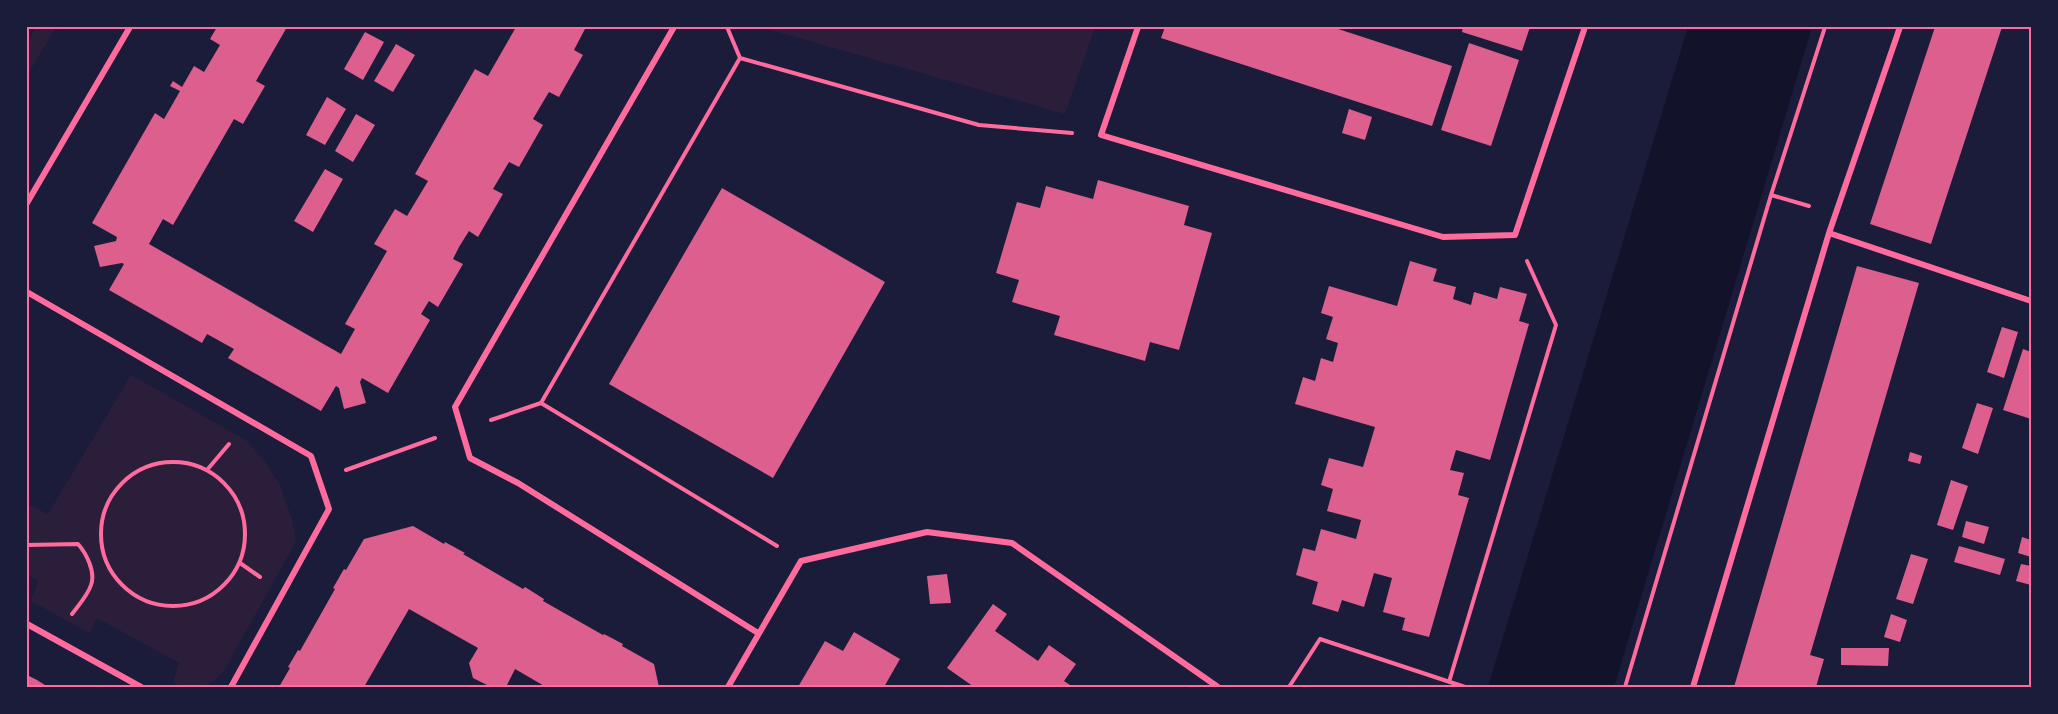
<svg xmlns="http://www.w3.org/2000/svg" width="2058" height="714" font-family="'Varela Round',sans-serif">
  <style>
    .green { fill: #2a1e3b }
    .water { fill: #12122b }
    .building { fill: #dd5f8e }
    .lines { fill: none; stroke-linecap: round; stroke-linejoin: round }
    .path { stroke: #ff6b9d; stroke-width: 4 }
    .minor { stroke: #ff6b9d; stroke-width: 6 }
    .neatline { fill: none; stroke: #ff6b9d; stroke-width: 2 }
  </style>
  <rect width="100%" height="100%" fill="#1b1b3a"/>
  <!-- green -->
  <path class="green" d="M36,27H56L27,76V43Z
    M768,27H1095L1065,114L774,31Z
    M131,375L246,440L264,460L280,485L292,519L296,541L288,556L225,669C221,674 216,680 211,683C200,689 182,690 173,682L179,663L97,618L89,633L31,601L38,581L27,575V504L48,514Z"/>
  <!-- water -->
  <path class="water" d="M1688,27H1812L1614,687H1488Z"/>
  <!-- building -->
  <path class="building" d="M217,27H287L256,81L265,86L243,124L234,119L173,225L163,219L149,244L341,354L355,329L345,324L387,251L374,244L395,209L407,216L428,181L415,174L475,69L488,76L516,27H586L574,50L583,55L559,97L549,92L540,107L533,119L543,125L519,167L509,162L493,189L503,194L478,237L469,231L459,247L453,259L463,264L438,307L429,301L421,314L430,320L388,393L362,378L360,382L366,403L344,409L339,388L336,386L321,411L228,358L234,349L207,334L202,343L109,290L124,264L122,263L100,267L94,246L116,241L117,237L92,223L155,113L164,119L180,91L170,86L173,81L182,87L194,66L204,72L220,45L210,39Z
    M1165,27H1332L1452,66L1432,126L1161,38Z
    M1463,27H1530L1522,51L1462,32Z
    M1935,27H2002L1931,244L1870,224Z
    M365,32L384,42L363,80L344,69Z
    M1469,43L1519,60L1491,146L1441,130Z
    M396,44L415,55L393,92L374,81Z
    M327,97L346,109L325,145L306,135Z
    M1349,109L1372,117L1365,140L1342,133Z
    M356,114L375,125L353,162L335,151Z
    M325,169L343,179L313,232L294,221Z
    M1098,180L1189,206L1184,225L1212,233L1179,350L1150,342L1145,361L1054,335L1060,316L1012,302L1019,280L996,273L1017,202L1040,208L1046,186L1093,199Z
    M722,188L885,282L773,478L609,384Z
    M1410,261L1437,269L1433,281L1456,287L1453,299L1471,305L1474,292L1497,299L1500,287L1527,294L1519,321L1529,324L1490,460L1456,450L1450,470L1464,473L1458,495L1469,498L1429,637L1402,630L1405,618L1383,612L1392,578L1374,573L1364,607L1342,600L1338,612L1312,604L1318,582L1296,575L1303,548L1315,551L1321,529L1356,539L1361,520L1327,511L1333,489L1321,485L1329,458L1363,467L1375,427L1295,404L1303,377L1315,381L1321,358L1333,362L1338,343L1326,339L1333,317L1321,313L1329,286L1397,306Z
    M1857,266L1919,283L1810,655L1824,659L1816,687H1734Z
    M2002,327L2018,332L2004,378L1987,372Z
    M2023,349L2031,352V419L2003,410Z
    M1977,403L1993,408L1978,454L1962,448Z
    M1910,452L1922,456L1920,464L1908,461Z
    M1951,480L1968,486L1953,530L1937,525Z
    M1966,521L1989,527L1984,544L1962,537Z
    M413,526L444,544L445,542L465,553L463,554L523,589L525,587L544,599L543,601L603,635L604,634L623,644L622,646L654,664L659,687H546L515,669L507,685L491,687L473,678L469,663L478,648L409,609L364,687H279L290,668L288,667L298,650L300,651L335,589L333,588L344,569L346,570L364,539Z
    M2022,537L2031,540V557L2018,553Z
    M1959,546L2005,559L2000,575L1954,562Z
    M1911,554L1928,559L1913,604L1896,599Z
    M2021,564L2031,566V585L2016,581Z
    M947,574L951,603L930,604L927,576Z
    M993,604L1007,614L995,631L1038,661L1049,645L1076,664L1064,681L1073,687H974L947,668Z
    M1891,614L1907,620L1900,642L1884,637Z
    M854,632L900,659L884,687H798L825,641L843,651Z
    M1841,648H1889L1888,666L1841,665Z
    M27,675L37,680L48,687H27Z"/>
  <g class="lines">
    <!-- path -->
    <path class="path" d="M727,27L740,58
      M740,58L541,403L777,546
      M740,58L979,125L1072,133
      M1771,195L1809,206
      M491,420L541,403
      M101 534a72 72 0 1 1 144 0a72 72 0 1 1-144 0Z
      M207,470L229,444
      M346,470L435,438
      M27,545L78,544C86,553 96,572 91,585C88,595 78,606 72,614
      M240,563L260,577
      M1449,682L1556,325L1527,261
      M1289,687L1320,639L1465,687
      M1625,687L1771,195L1825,27"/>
    <!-- minor -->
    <path class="minor" d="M674,27L455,407L470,458L518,483L758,633
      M1138,27L1101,135L1443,237L1515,235L1585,27
      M27,203L130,27
      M1829,233L2031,301
      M27,292L311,456L329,509L231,687
      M27,624L141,687
      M728,687L801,561L927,532L1012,543L1218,687
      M1693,687L1829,233L1900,27"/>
  </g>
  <!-- border -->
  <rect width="2058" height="714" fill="none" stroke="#1b1b3a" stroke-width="57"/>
  <rect x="28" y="28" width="2002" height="658" class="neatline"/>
</svg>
